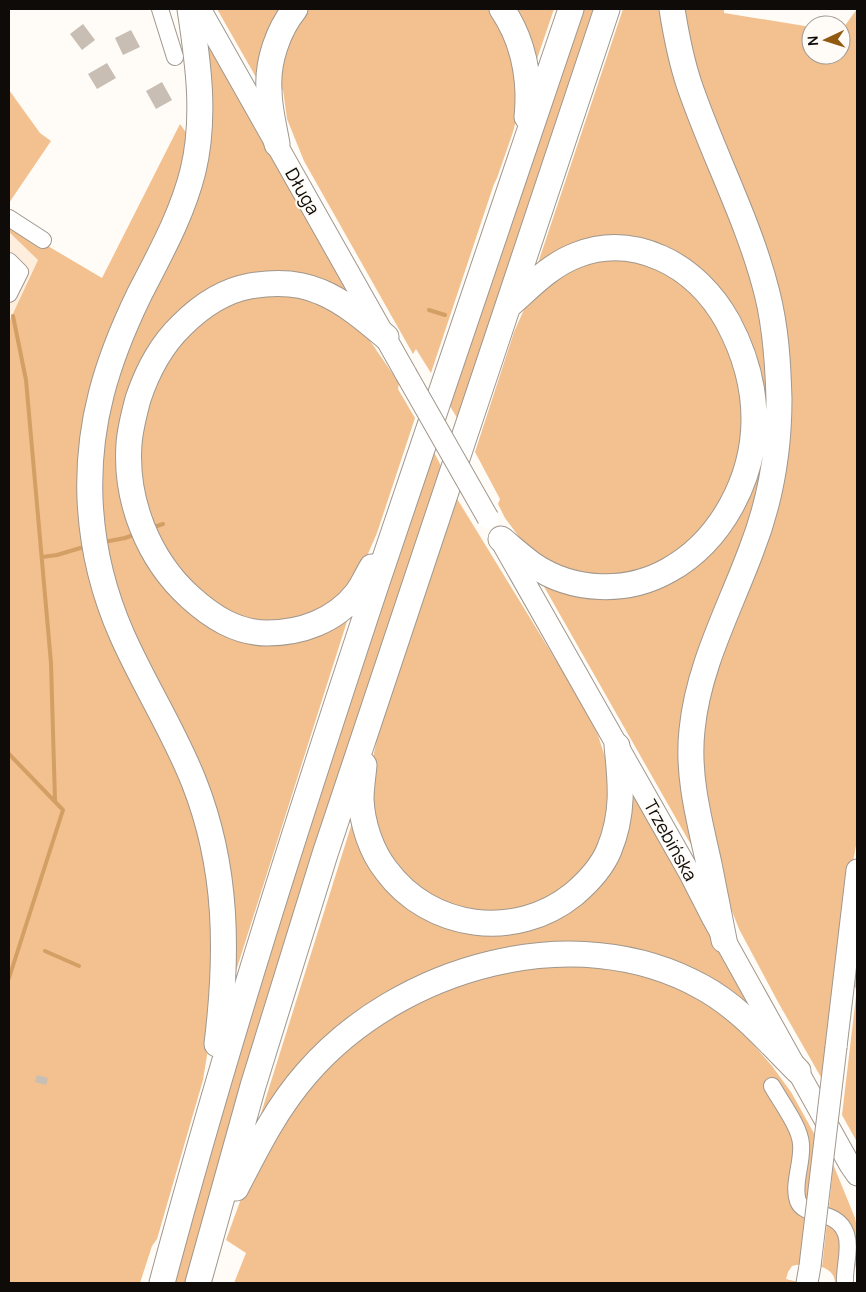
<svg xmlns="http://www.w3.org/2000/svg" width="866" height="1292" font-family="Manrope,sans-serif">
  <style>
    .built { fill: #feeede }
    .green { fill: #f2c18f }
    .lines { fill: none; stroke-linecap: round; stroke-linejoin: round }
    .stream { stroke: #d49f65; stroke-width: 4 }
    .building { fill: #c8beb4 }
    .minor-casing { stroke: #a0978d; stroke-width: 18 }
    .major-casing { stroke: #a0978d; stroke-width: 23 }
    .highway-casing { stroke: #a0978d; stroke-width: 27 }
    .minor { stroke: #fff; stroke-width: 16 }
    .major { stroke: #fff; stroke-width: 21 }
    .highway { stroke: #fff; stroke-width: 25 }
    .major-bridge-casing { stroke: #a0978d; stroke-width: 23; stroke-linecap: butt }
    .major-bridge { stroke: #fff; stroke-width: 21 }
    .labels { text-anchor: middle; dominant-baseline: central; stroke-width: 4; stroke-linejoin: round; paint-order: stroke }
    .street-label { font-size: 18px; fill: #0e0b08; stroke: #fffbf6 }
  </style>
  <rect width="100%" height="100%" fill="#fffbf6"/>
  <!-- built -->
  <path class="built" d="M9,232L38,260L9,322Z"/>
  <!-- green -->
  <path class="green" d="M217,9H283L261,86Z
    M306,9H490L506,34L521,101L513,132L497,178L494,184L431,373L416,349L413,354L304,161L287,119L283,90L277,86L280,60Z
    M513,9H554L536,62Z
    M580,9H598L459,421L448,403Z
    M623,9H666L765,314L768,469L703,658L698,857L538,576L608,596L734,512L750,360L657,249L534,275Z
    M681,9H724V13L811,27V55H841V31L857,9V840L847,895L822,1079L778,1002L739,929L728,901L722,875L697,737L786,396L701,95Z
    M200,31L355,301L270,274L160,336L127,510L218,628L350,612L230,990L228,888L114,596L97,486L112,378L183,225Z
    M9,90L40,133L51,141L9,203Z
    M180,124L192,141L187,170L109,345L83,505L183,775L213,885L212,1025L203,1080L157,1239L152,1246L140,1283H9V322L38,260L9,232V223L102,278Z
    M583,259L655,261L713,309L744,386L739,470L697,543L623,580L552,568L519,537L505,518L498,504L500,499L475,452L514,332L526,305Z
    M269,291L315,297L366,335L399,383L398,389L415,418L377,533L360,572L346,593L304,620L266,624L229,615L194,589L153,532L137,459L144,401L171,350L222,304Z
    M432,448L444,472L192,1283H171L242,1030Z
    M456,497L582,703L598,735L611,776L608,836L585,875L533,910L468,915L412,888L375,835L369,776L377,739Z
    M629,785L765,1030L635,954L431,977L258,1123L356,810L361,838L445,923L578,899Z
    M857,940V1142L842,1115L857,988L852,987Z
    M588,961L633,967L660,975L680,983L716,1004L749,1031L745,1035L772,1066L791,1092L816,1137L807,1206C795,1193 801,1182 806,1167C807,1163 809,1160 808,1156C806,1129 788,1104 775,1081L768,1091L774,1101L790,1121L795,1133L798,1145V1157L792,1195L793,1202L796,1208L806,1216L801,1264L792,1266L788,1272L786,1279L798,1282V1283H234L246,1253L226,1240L250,1174L278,1122L315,1074L336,1053L358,1034L385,1016L410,1001L436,990L491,972L517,966L543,962Z
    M833,1164L855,1218L857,1228V1262L854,1271V1283H847L850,1253L829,1208Z
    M827,1222L839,1231L841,1283H835C835,1275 830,1270 822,1267Z"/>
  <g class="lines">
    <!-- stream -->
    <path class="stream" d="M429,310L445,315
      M13,316L26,380L51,663L55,801
      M151,528L163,524
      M104,542L125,538L136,534
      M42,557L57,555L87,546
      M9,754L63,810L9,978
      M45,951L79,966"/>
  </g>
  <!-- building -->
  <path class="building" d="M83,24L95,40L82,50L70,34Z
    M131,30L140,47L123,55L115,38Z
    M107,63L116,78L97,89L88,74Z
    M162,82L172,100L156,109L146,91Z
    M37,1075L48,1078L46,1085L35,1082Z"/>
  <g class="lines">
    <defs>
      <path id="minor" d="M160,9L175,57
        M9,218L43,240
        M9,261L20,272L9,294
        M772,1086C781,1102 800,1127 801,1144C803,1162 792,1185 798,1201C804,1218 837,1208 846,1234C851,1249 844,1267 845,1283"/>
      <path id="major" d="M200,9L406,374
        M503,544L689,872L713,919L850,1165L857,1175
        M836,1047L857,870
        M807,1283L810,1266"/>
      <path id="highway" d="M190,9C198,62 206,117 193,171C182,215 160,254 139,295C107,361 87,424 90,499C92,546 103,592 122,635C144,685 174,731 194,782C228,868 228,954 217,1044
        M502,9C519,34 527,62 528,93C528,101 528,109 527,117
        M672,9C676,34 681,60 689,84C713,155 749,221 767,293C776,328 778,364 779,399C779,451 770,503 751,551C729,610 698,667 692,730C687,775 699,819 709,864C714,889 719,914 724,940
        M277,144C274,126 269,108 269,90C267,62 278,30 295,9
        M501,539C512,548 522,557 533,565C573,592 627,594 669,570C721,541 754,479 754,419C754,385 744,352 728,322C713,295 690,271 661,258C634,246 605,244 577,255C550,265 530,287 508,306
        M372,567C367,575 363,585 357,593C335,621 301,633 267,633C236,633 211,616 190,597C148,559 125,500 129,444C130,429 134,414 138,399C147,372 161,345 182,325C201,306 223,291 250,286C273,282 299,282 321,292C345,302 366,320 386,337
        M364,765C363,777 361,788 361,799C362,823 371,851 386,870C430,930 516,941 574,894C588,882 602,867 609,850C624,814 621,783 617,746
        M236,1188C257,1147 277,1107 307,1073C399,967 575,916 702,987C739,1007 768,1041 798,1071
        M162,1283C225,1047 300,814 377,582C441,391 506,200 571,9
        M198,1283L253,1086L325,854L607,9"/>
    </defs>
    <!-- minor casing -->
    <use href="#minor" class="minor-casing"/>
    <!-- major casing -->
    <use href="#major" class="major-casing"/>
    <!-- highway casing -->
    <use href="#highway" class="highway-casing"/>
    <!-- minor -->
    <use href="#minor" class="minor"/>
    <!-- major -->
    <use href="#major" class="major"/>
    <!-- highway -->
    <use href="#highway" class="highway"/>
    <defs>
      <path id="major-bridge" d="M406,374L488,518
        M810,1266L836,1047"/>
    </defs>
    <!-- major-bridge casing -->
    <use href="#major-bridge" class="major-bridge-casing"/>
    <!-- major-bridge -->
    <use href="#major-bridge" class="major-bridge"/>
  </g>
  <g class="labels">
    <!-- street labels -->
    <g class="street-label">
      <text transform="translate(303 191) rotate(60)">Długa</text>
      <text transform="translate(671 840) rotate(61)">Trzebińska</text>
    </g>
  </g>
  <!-- border -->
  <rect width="866" height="1292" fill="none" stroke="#0e0b08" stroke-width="20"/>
  <!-- north arrow -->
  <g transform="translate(826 40) rotate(266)"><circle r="24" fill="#fffbf6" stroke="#9f9b97"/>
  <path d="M0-4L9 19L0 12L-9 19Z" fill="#915a11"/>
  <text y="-8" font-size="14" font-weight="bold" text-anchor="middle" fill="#0e0b08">N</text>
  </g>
</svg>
